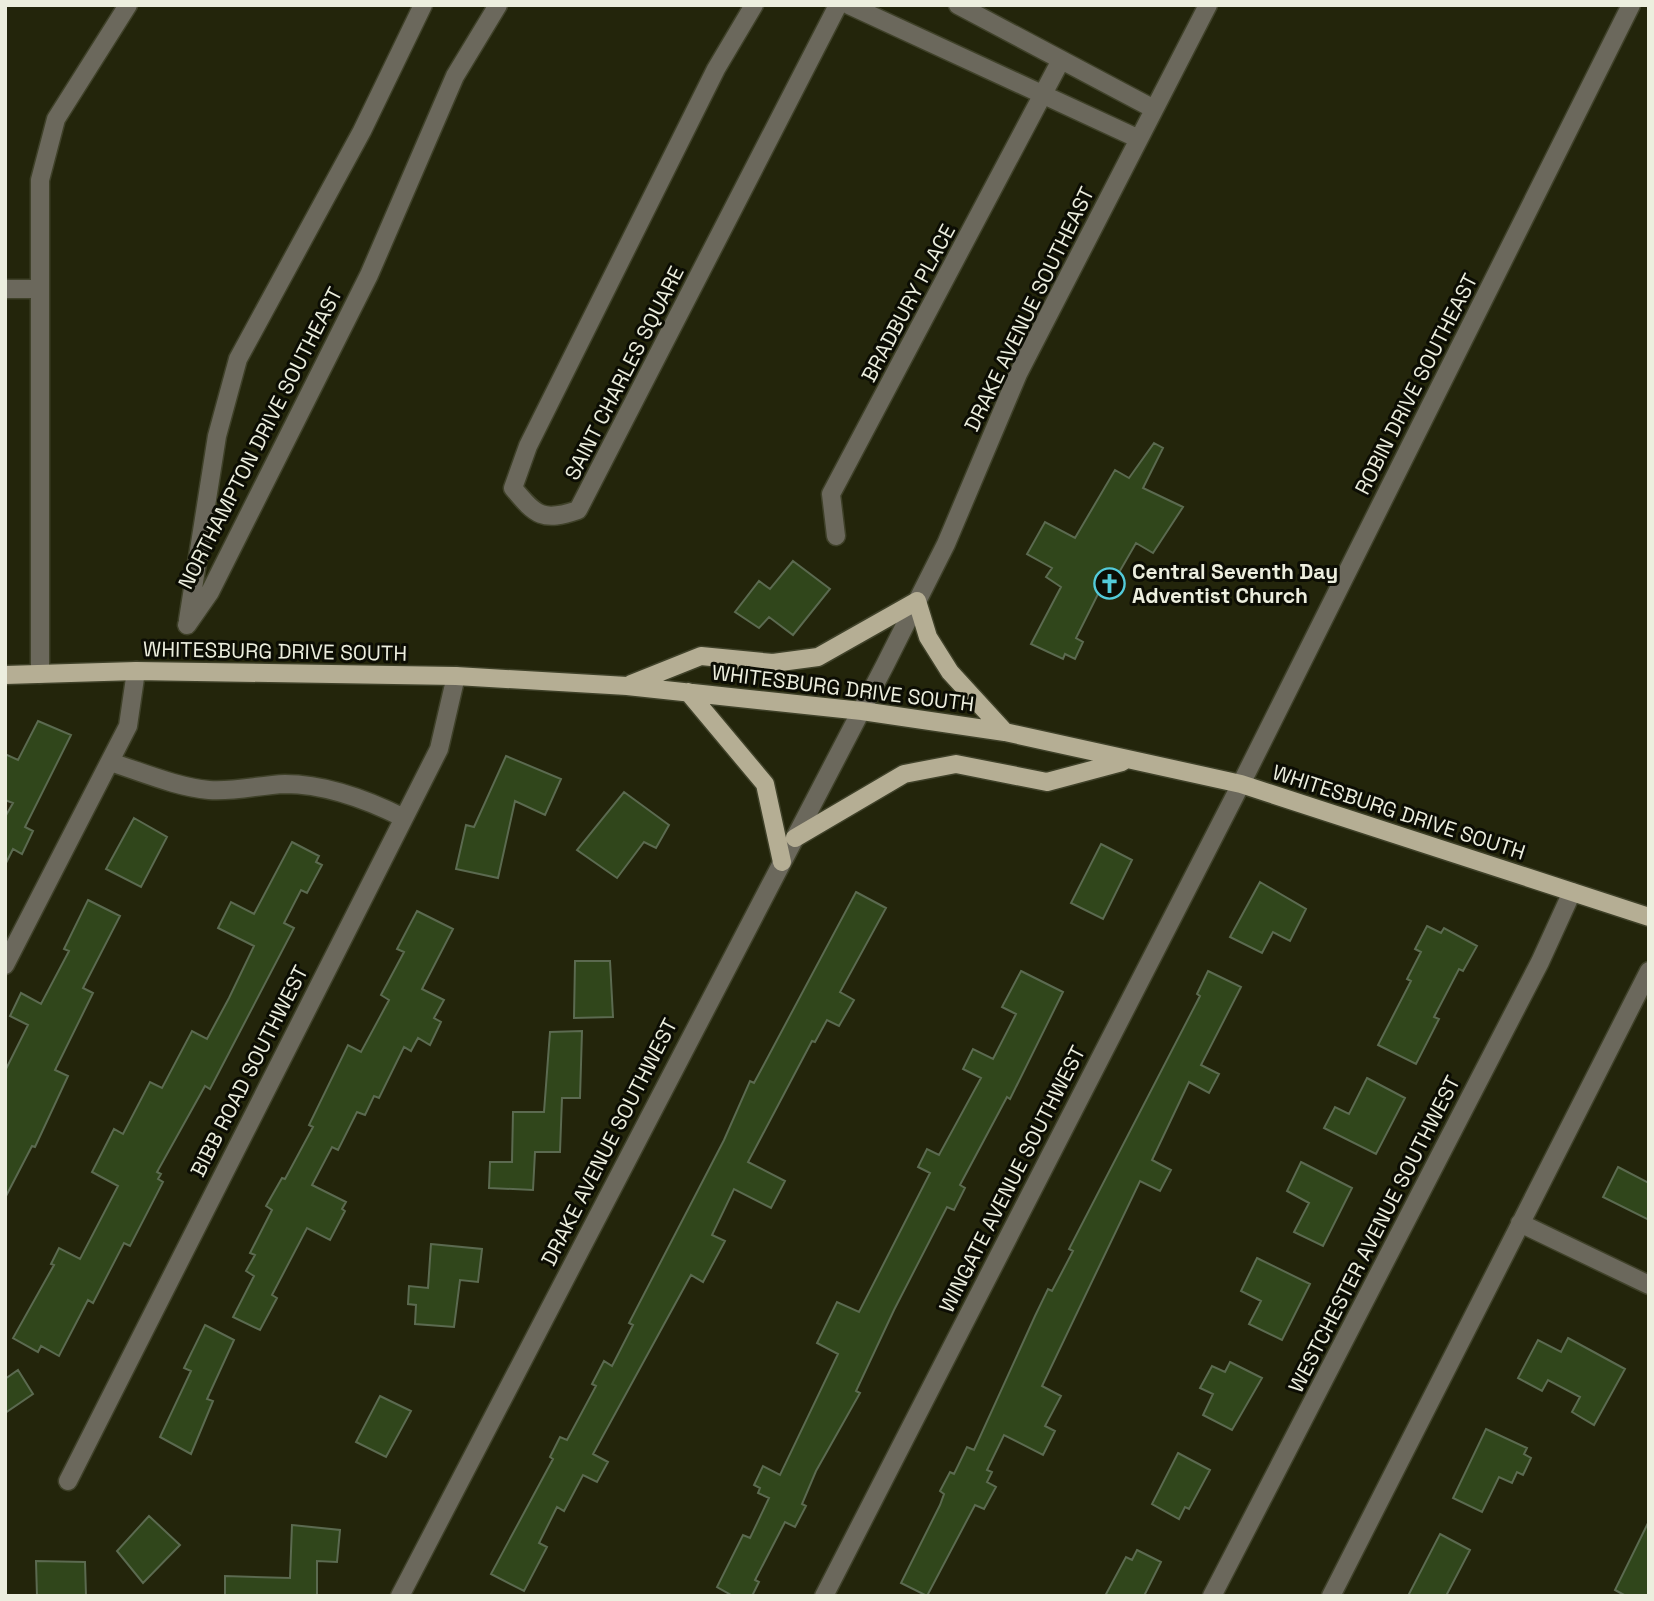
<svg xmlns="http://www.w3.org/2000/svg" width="1654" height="1601" font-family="'Space Grotesk',sans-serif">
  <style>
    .building { fill: #30461b; stroke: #5b6a50; stroke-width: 2 }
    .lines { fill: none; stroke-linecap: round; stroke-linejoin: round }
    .minor-casing { stroke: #3f4129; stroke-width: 21 }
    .major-casing { stroke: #3f4129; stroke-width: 21 }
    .minor { stroke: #6b685c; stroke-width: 18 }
    .major { stroke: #b5ae94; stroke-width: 18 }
    .labels { text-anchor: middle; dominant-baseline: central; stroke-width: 6; stroke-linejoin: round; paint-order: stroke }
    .street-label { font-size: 21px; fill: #eceede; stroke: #0c0d04 }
    .poi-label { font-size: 21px; font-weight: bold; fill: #eceede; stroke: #0c0d04; text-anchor: start }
  </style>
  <rect width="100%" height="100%" fill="#23250b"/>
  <!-- building -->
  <path class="building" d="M1154,443L1163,448L1143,488L1183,507L1153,553L1136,543L1106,595L1099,592L1076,638L1083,642L1075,659L1065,654L1063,659L1031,644L1061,587L1046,577L1052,568L1027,554L1045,522L1075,538L1115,470L1129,478Z
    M793,561L830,589L793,635L769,617L759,628L735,612L759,581L770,589Z
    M38,721L71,735L25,827L33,831L22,854L13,849L5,865V817L13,803L5,800V754L18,760Z
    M506,756L561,779L545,815L515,801L498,878L456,869L466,825L474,827Z
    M624,792L669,825L656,848L644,842L617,878L577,850Z
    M134,818L167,837L141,887L106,869Z
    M292,842L319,856L316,862L322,865L307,893L301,890L284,923L294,928L210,1089L205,1086L157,1172L161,1174L158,1179L163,1182L130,1246L124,1243L93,1303L88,1300L59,1356L41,1346L38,1352L13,1338L54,1265L51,1264L59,1248L80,1259L118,1186L92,1172L114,1129L123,1134L150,1082L162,1088L192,1031L207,1039L229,998L254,946L218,928L231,902L254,914Z
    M1101,844L1132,860L1103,919L1071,903Z
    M1260,882L1306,909L1290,941L1273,932L1262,953L1230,937Z
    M856,892L886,908L840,992L854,1000L839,1026L827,1020L815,1042L812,1041L748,1162L785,1181L771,1208L734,1189L712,1235L725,1241L703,1282L691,1275L593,1454L608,1462L597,1482L583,1475L564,1511L557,1507L539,1543L547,1547L524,1591L491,1574L553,1459L550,1457L560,1437L567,1440L596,1386L592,1384L604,1361L612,1366L633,1325L629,1323L724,1140L750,1081L754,1083Z
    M88,900L120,916L83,988L93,993L55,1070L68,1076L35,1147L32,1146L5,1198V1071L28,1025L10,1016L21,993L41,1004L69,951L64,949Z
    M417,911L453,929L422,989L444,1000L434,1018L441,1022L430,1045L418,1038L411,1051L404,1047L379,1098L374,1096L365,1115L357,1112L338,1150L332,1147L312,1185L346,1202L342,1209L345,1211L330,1240L307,1228L272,1295L277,1298L260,1330L233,1317L254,1276L246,1271L255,1255L250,1253L272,1210L266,1206L282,1178L285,1179L313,1127L309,1125L348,1045L361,1052L389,1000L381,995L404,952L397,949Z
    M1427,926L1441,933L1444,928L1477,946L1463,971L1459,969L1434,1017L1439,1019L1416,1064L1378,1045L1411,981L1407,979L1421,952L1415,949Z
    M575,961H610L613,1017L574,1018Z
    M1021,971L1063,992L1010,1099L1007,1097L960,1185L965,1188L954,1210L947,1207L894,1310L856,1391L860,1393L816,1471L802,1504L806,1506L795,1527L785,1522L755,1580L759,1582L752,1596H733L717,1587L743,1535L750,1538L769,1498L758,1493L760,1488L754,1485L763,1466L780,1475L838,1354L817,1343L837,1302L859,1312L930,1173L918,1167L927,1149L939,1155L981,1078L963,1069L973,1049L993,1059L1016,1014L1002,1007Z
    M1208,971L1241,987L1201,1065L1219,1074L1209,1093L1189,1082L1152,1160L1171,1170L1160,1191L1140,1181L1042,1386L1061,1396L1045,1426L1055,1431L1043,1455L1004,1435L987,1470L992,1472L987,1482L996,1487L984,1509L975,1505L927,1596L901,1583L940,1505L944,1494L940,1491L950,1472L954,1474L967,1447L974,1450L1035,1316L1048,1289L1052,1291L1073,1251L1069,1249L1200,996L1197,994Z
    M582,1031L580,1098H562L560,1152H535L533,1190L489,1188L490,1162H512L513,1112H544L550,1032Z
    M1367,1078L1405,1098L1376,1154L1324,1128L1335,1107L1349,1114Z
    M1301,1162L1352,1188L1323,1246L1294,1232L1309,1203L1287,1191Z
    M1618,1167L1649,1183V1220L1603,1197Z
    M431,1244L482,1249L478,1282L460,1280L454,1327L415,1324L416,1305L408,1304L409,1286L428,1288Z
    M1257,1258L1310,1284L1282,1340L1249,1324L1261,1301L1241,1291Z
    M205,1325L234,1340L207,1399L213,1401L191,1454L160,1437L191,1371L184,1368Z
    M1568,1338L1625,1369L1594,1425L1572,1412L1580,1397L1548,1380L1542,1391L1518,1378L1538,1340L1561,1352Z
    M1230,1362L1262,1378L1232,1430L1203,1415L1213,1394L1200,1388L1212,1366L1225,1372Z
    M18,1370L33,1394L5,1413V1379Z
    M380,1396L411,1411L386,1457L356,1442Z
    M1486,1429L1527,1448L1524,1454L1531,1458L1523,1475L1517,1472L1512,1483L1499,1477L1482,1512L1453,1498Z
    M1178,1453L1210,1470L1189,1509L1185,1507L1179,1519L1152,1504Z
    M149,1516L180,1545L143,1583L117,1551Z
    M1649,1521V1596H1626L1615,1590Z
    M292,1525L340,1530L337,1562L317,1561V1596H225V1576L290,1578Z
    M1440,1534L1470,1550L1446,1596H1408Z
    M1137,1550L1161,1562L1144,1596H1105L1126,1557L1132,1560Z
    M36,1561L85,1562L86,1596H37Z"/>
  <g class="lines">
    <defs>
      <path id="minor" d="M754,5L716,69L528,446L513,488C536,516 543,522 578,510L838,5
        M849,5L1139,139
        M958,5L1154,109
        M5,289H40
        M836,536L831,494L1061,60
        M188,620L217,436L238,359L362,131L423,5
        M187,625L210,592L369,275L455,76L498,5
        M40,674V180L56,119L128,5
        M110,762C142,772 176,787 209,790C235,792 259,785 285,784C326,784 368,800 404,818
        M5,965L128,726L136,671
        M1520,1223L1649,1285
        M68,1481L439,749L456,676
        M400,1596L885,665L946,544L1018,374L1208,5
        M824,1596L1241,784L1631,5
        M1212,1596L1540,962L1572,892
        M1331,1596L1649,971"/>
      <path id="major" d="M5,675L136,671L456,676L627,686L862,711L1005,732L1241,784L1649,917
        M631,684L701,656L773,663L818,657L917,601L928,637L950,672L1005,732
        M688,692L765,784L782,862
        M795,838L904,774L956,764L1047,782L1122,762"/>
    </defs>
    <!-- minor casing -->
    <use href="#minor" class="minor-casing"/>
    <!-- major casing -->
    <use href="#major" class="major-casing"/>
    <!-- minor -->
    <use href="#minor" class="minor"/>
    <!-- major -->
    <use href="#major" class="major"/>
  </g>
  <!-- icons -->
  <defs>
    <symbol id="church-ring" viewBox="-11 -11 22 22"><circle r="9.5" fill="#0c0d04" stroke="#53cbda" stroke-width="1.5"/><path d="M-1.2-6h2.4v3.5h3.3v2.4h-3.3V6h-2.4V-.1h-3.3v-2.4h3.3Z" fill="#53cbda"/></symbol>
  </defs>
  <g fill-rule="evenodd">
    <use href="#church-ring" x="1092" y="566" width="35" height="35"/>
  </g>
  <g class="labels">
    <!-- street labels -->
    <g class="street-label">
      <text transform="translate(908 303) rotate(-62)">BRADBURY PLACE</text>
      <text transform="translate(1029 309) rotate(-64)">DRAKE AVENUE SOUTHEAST</text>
      <text transform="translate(624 373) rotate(-63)">SAINT CHARLES SQUARE</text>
      <text transform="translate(1416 384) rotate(-63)">ROBIN DRIVE SOUTHEAST</text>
      <text transform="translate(260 438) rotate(-63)">NORTHAMPTON DRIVE SOUTHEAST</text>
      <text transform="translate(275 651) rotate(1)">WHITESBURG DRIVE SOUTH</text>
      <text transform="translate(843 688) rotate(7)">WHITESBURG DRIVE SOUTH</text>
      <text transform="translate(1399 812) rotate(18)">WHITESBURG DRIVE SOUTH</text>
      <text transform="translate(249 1071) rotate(-63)">BIBB ROAD SOUTHWEST</text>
      <text transform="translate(609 1142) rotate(-63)">DRAKE AVENUE SOUTHWEST</text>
      <text transform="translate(1012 1179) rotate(-63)">WINGATE AVENUE SOUTHWEST</text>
      <text transform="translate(1374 1234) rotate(-63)">WESTCHESTER AVENUE SOUTHWEST</text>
    </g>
    <!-- poi labels -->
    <g class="poi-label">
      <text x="1132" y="571">Central Seventh Day<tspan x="1132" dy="24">Adventist Church</tspan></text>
    </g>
  </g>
  <!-- border -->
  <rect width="1654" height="1601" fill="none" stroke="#eceede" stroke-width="14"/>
</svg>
